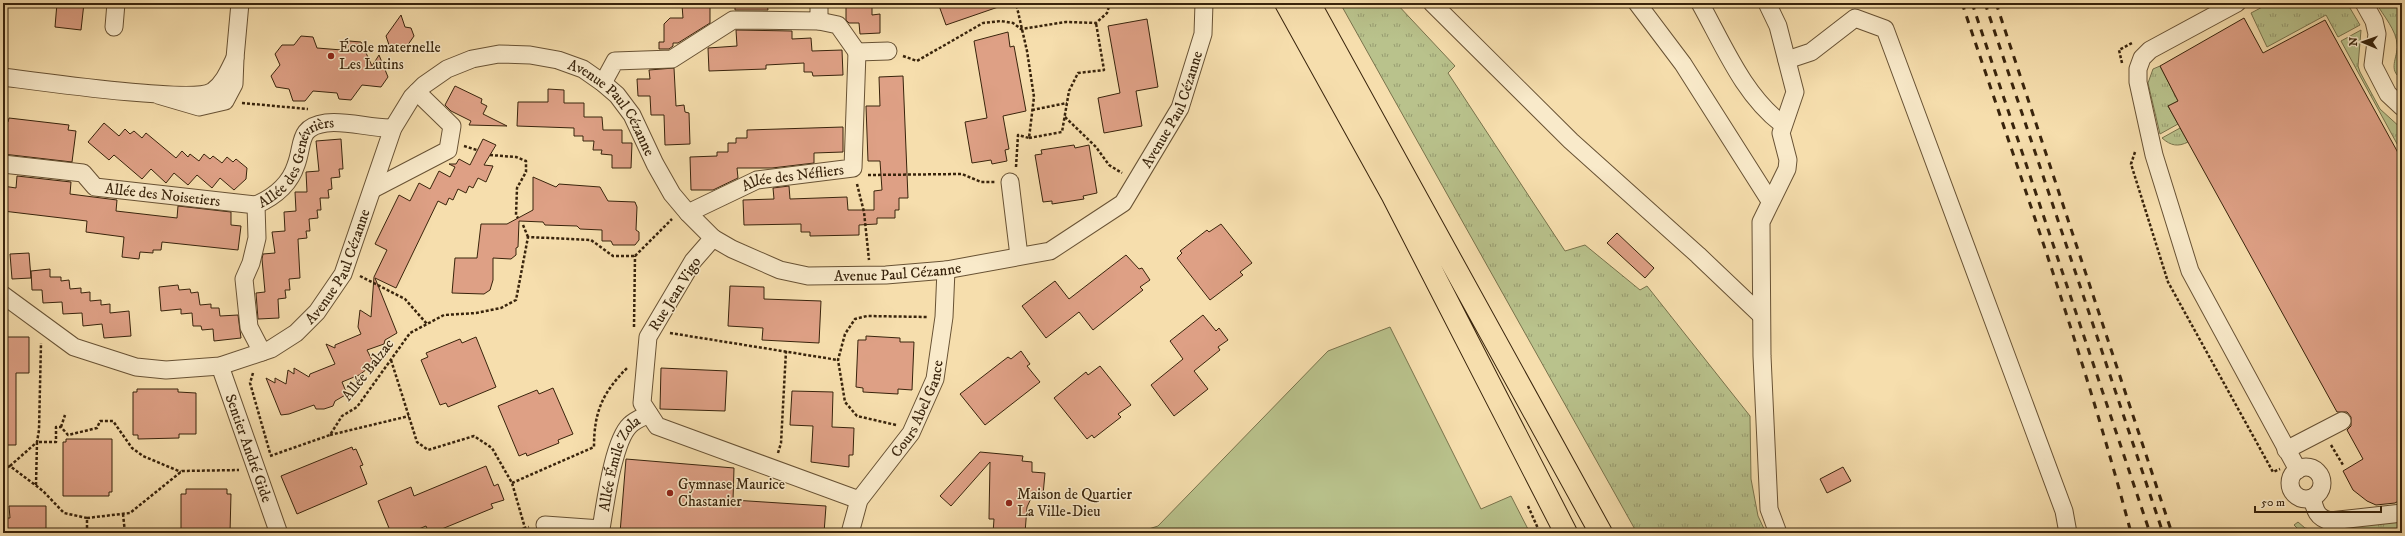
<svg xmlns="http://www.w3.org/2000/svg" width="2405" height="536" font-family="'IM FELL DW Pica',serif">
  <style>
    .grass { fill: url(#grass-tufts); stroke: #79734c }
    .green { fill: #b9c28c; stroke: #79734c }
    .building { fill: #dea085; stroke: #39240c }
    .lines { fill: none; stroke-linecap: round; stroke-linejoin: round }
    .minor-casing { stroke: #685234; stroke-width: 19 }
    .major-casing { stroke: #39240c; stroke-width: 24 }
    .path { stroke: #39240c; stroke-width: 2.5; stroke-dasharray: 3 2; stroke-linecap: butt }
    .minor { stroke: #f9eaca; stroke-width: 17 }
    .major { stroke: #f6dead; stroke-width: 22 }
    .rail { stroke: #39240c; stroke-width: 3; stroke-dasharray: 7 7; stroke-linecap: butt }
    .poi-dot { fill: #8f2418; stroke: #f9eaca; stroke-width: 1.5 }
    .labels { text-anchor: middle; dominant-baseline: central; stroke-width: 3; stroke-linejoin: round; paint-order: stroke }
    .poi-label { font-size: 15px; fill: #39240c; stroke: #f9eaca; text-anchor: start }
    .street-label { font-size: 15px; fill: #39240c; stroke: #f9eaca }
  </style>
  <defs>
    <pattern id="grass-tufts" width="24" height="20" patternUnits="userSpaceOnUse"><rect width="24" height="20" fill="#b9c28c"/><path d="M3 7l-1-3M5 7V3M7 7l1-3M15 17l-1-3M17 17v-4M19 17l1-3" fill="none" stroke="#979d71"/></pattern>
  </defs>
  <rect width="100%" height="100%" fill="#f6dead"/>
  <filter id="stains"><feTurbulence type="fractalNoise" baseFrequency=".005" numOctaves="4"/><feColorMatrix values="0 0 0 0 .2 0 0 0 0 .09 0 0 0 0 .02 0 0 0 .5 -.17"/></filter>
  <radialGradient id="worn" r=".72"><stop offset=".6" stop-color="#630" stop-opacity="0"/><stop offset="1" stop-color="#630" stop-opacity=".3"/></radialGradient>
  <!-- grass -->
  <path class="grass" d="M1340,3H1396L1455,66L1448,73L1565,251L1585,245L1640,290L1647,286L1750,416L1751,479L1758,516L1766,533H1637Z
    M2270,3H2347L2360,25L2338,37L2326,15L2267,47L2251,13Z
    M2376,3H2402V79C2387,70 2398,58 2397,45C2397,31 2383,15 2376,3Z
    M2361,30L2358,66L2360,72L2380,109L2402,129V153L2341,41Z
    M2160,66L2178,101L2168,106L2178,124L2160,134L2148,83L2153,69Z
    M2180,128L2188,142C2178,147 2171,146 2162,138Z
    M2402,520V533H2302L2294,525L2298,522L2305,528L2319,531Z"/>
  <!-- green -->
  <path class="green" d="M1390,327L1481,509L1511,496L1530,533H1136L1158,526L1328,351Z"/>
  <!-- building -->
  <path class="building" d="M57,3H84L81,30L55,27Z
    M690,3H710V23L678,43H673V46L669,49H659V42H664V24L670,18H683L682,5H690Z
    M735,3H767L768,10H735Z
    M846,3H872V15L880,14V33L860,34L859,23H849L846,20Z
    M938,3H1003L1004,5L946,25Z
    M401,15L405,27L411,28L414,36L405,49L390,48L386,36Z
    M2244,18L2263,53L2325,20L2402,160V499L2395,503L2376,505L2367,501L2353,490L2343,471L2363,459L2347,430L2351,426V417L2347,412H2337L2168,106L2178,101L2160,66Z
    M1147,19L1158,87L1136,91L1142,126L1104,133L1098,98L1120,93L1108,26Z
    M736,30L792,31V39L811,38L812,51L842,50L843,75L813,76L812,72H804V63L766,65V69L709,71L708,48L737,46Z
    M1008,32L1010,47L1014,46L1026,111L1003,116L1009,149L1005,150L1007,161L992,164L991,160L972,163L965,122L987,118L974,41Z
    M301,36L313,37L317,48L342,50L349,41L361,42L372,66L379,55L388,77L381,87L362,85L351,100L339,99L337,93L313,91L305,101H293L289,89L276,87L271,76L280,65L275,54L282,45H294Z
    M674,68L676,106L684,105L685,112L689,113L690,144L665,145L664,115H651L650,96H638L637,79H650L649,70Z
    M903,76L908,198H899V210H895V218H877V224L859,225V235L810,236V232H801V224L744,225L743,200L774,199L773,188L789,186L790,199L847,197L848,210H874V191L882,190L880,161H868L866,106H880L879,77Z
    M455,86L482,99L481,103L487,106L483,114L507,126L469,125L471,121L451,111L445,105Z
    M548,89L564,90V103H584V117H602L603,130H622V143H632L631,168H612V155L601,154L602,150H593L594,141H583V136H574V128L517,126L518,102H548Z
    M9,118L69,125L68,130L76,131L72,162L3,154V122H8Z
    M104,123L119,136L125,129L130,134L134,131L142,138L146,133L176,158L182,151L188,157L190,154L199,161L204,154L210,159L213,156L222,163L227,157L233,162L236,159L247,168L246,179L234,190L220,178L212,188L197,175L188,185L174,173L166,183L151,169L142,179L114,155L109,160L88,142Z
    M843,127V152L814,153V163L772,168H737L738,178L713,190H691L690,157L717,156V152H728V143H736V138H747V130Z
    M341,139L343,169H339L340,177L331,178L332,189L328,190L329,198H320L321,210H317L318,218L309,219L310,231H306L307,238L298,239L300,278L289,279L290,290H285L286,298L278,299L279,318L258,319L256,293L265,292L262,259L263,254L275,253L272,232L285,231L284,212L296,211L295,192H307L306,172L319,171L316,141Z
    M483,139L496,145L484,165L493,166L486,182L478,178L473,188L469,186L466,193L458,189L453,200L449,198L446,205L438,201L396,288L375,278L397,333L385,340L384,344L367,350L374,364L359,375L342,382L347,394L335,401L333,406L324,409H316L314,405L289,414L281,415L266,378L275,383V378L286,384L288,370L294,374V368L309,377L310,374L335,364L326,344L335,348V345L361,334L358,327L360,310L371,317L374,277L387,250L375,244L399,195L410,201L419,183L430,189L439,171L450,177L455,167L449,164H456L459,159L470,165Z
    M1074,145L1075,148L1089,145L1097,193L1083,196L1084,199L1052,204V201L1043,202L1035,155L1042,154L1041,150Z
    M17,176L71,182L70,194L117,200L116,211L177,218L178,206L231,212V225L241,226L238,250L162,242L161,250H153V253L140,252L139,259L122,257L124,237L86,232L87,221L3,211V186L16,188Z
    M533,177L556,187L559,184L600,187L608,201L635,202L637,207L636,230L639,232V240L635,245H613L611,241H602V230L580,229L577,226L545,225L543,222L519,221L518,247L516,248V255L511,259L493,258V280L490,290L484,294L452,293L455,258H477L481,224H507L533,210Z
    M1221,224L1252,263L1240,272L1243,275L1210,300L1177,258L1182,253L1180,251L1207,230L1209,232Z
    M1617,233L1654,268L1645,278L1607,243Z
    M29,253L31,278L12,279L10,254Z
    M1126,255L1139,269L1142,268L1150,280L1140,287L1143,290L1093,330L1079,312L1046,338L1022,306L1055,281L1069,299Z
    M50,269V277H61V281L69,280L70,289L81,288V293L90,292V301L101,300V305L110,304V313L129,311L131,336L104,338L102,324L83,326L82,313L63,314L62,302L43,303L42,290H32L31,271Z
    M178,285L179,290L190,289L191,293L198,292L200,305L211,304V308H219L220,316L238,315L241,338L214,341L213,329L202,330L201,326H193L192,313L181,314V309L161,311L159,287Z
    M730,286L764,287V299L821,301L819,343L762,340L763,328L728,326Z
    M1203,315L1216,331L1219,328L1228,340L1218,347L1220,350L1194,371L1208,389L1174,416L1151,385L1183,359L1170,341Z
    M866,336L900,338V342H914L912,390L898,389V394L863,392V388L856,387L858,340H866Z
    M3,337H29V373H16V445H3Z
    M476,337L496,387L448,407L446,403L440,405L421,360L428,357L426,353L460,339L462,343Z
    M1021,351L1030,364L1027,366L1040,382L985,425L960,394L1008,357L1011,359Z
    M1100,366L1131,405L1118,414L1121,417L1094,438L1092,435L1087,439L1054,398L1086,372L1088,375Z
    M661,368L727,371L725,411L660,409Z
    M553,388L573,434L558,440L559,443L527,456L526,453L519,456L498,406L537,390L539,394Z
    M137,389H178V392L196,393V434H179V438L138,439V435H133V392H137Z
    M792,391L833,392L832,427L854,428L853,455H849V467L811,462L813,426L790,425Z
    M66,439H112V492H109V496H63V442H66Z
    M352,447L353,450L356,449L363,465L360,466L367,484L297,514L281,476Z
    M980,452L1023,456L1022,461L1032,462V472L1045,473L1043,495L1033,494L1027,507L1025,533H993L994,519H989L990,462L951,506L940,496Z
    M626,459L734,468L733,500L826,506L824,533H620Z
    M486,466L494,486L498,484L504,500L491,504L493,508L432,533H429L426,526L409,533H391L378,501L411,487L414,496Z
    M1843,467L1851,481L1827,493L1820,479Z
    M186,489H227V494H231L230,533H181V494H186Z
    M9,506H46V533H3V518H10Z"/>
  <g class="lines">
    <defs>
      <g id="minor">
        <path d="M1432,3L1571,141L1698,255L1761,315"/>
        <path d="M1637,3L1683,64L1770,201"/>
        <path d="M1700,3C1724,46 1743,94 1782,124"/>
        <path d="M1767,3L1778,26L1795,92L1781,133L1788,160L1787,169L1761,222L1762,356L1769,509L1778,533"/>
        <path d="M2237,3L2150,50L2142,58L2138,69V82L2154,155L2190,271L2298,470"/>
        <path d="M2364,3L2374,21L2377,34L2373,65L2388,94L2402,107"/>
        <path d="M819,21L838,25L857,52"/>
        <path d="M114,27L116,3"/>
        <path d="M235,58L240,3"/>
        <path d="M1787,60L1811,52L1855,18L1885,29L2064,511L2068,533"/>
        <path d="M3,77C35,81 194,104 213,91C224,83 229,70 235,58L234,84L225,101L199,107L158,95"/>
        <path d="M603,83L615,61L672,59L733,20L819,21V3"/>
        <path id="s1" d="M3,164L83,173L95,187L256,205"/>
        <path d="M1010,182L1019,256"/>
        <path d="M373,189L448,150L452,126L417,92"/>
        <path id="s2" d="M688,213L757,180L853,168L857,52L888,51"/>
        <path d="M713,238L693,261L648,337L642,403L657,426L859,500"/>
        <path id="s3" d="M3,295L74,347L136,367L166,370L220,366L271,349L296,333L317,312L343,274L393,128L412,97L424,85L447,69L472,59L499,54L530,55L558,60L583,69L603,83L617,95L632,115L655,164L672,194L688,213L713,238L732,249L780,270L808,276L886,275L946,270L1050,251L1123,203L1180,108L1203,34L1204,3"/>
        <path id="s4" d="M262,352L249,327L244,279L251,263L257,238L256,205C274,197 290,184 296,165C304,144 297,127 326,123C346,120 372,129 393,128"/>
        <path id="s5" d="M220,366L278,531"/>
        <path d="M2286,450L2342,421"/>
        <circle cx="2306" cy="483" r="16"/>
        <path d="M2312,498C2315,510 2317,518 2330,521L2402,513"/>
        <path id="s6" d="M545,525L601,529C605,506 613,441 630,425C635,420 643,417 649,414"/>
        <path id="s7" d="M850,533L859,500L911,433L935,379L944,317L946,270"/>
      </g>
      <path id="major" d="M1286,3L1393,196L1566,533
        M1309,3L1601,533"/>
    </defs>
    <!-- minor casing -->
    <use href="#minor" class="minor-casing"/>
    <!-- major casing -->
    <use href="#major" class="major-casing"/>
    <!-- path -->
    <path class="path" d="M903,56L917,61L983,23L1001,21L1013,23L1021,29L1066,22L1096,23L1107,13L1110,3
      M2122,63L2119,50L2132,43
      M242,103L308,109
      M1032,110L1067,103
      M1065,117L1096,147L1109,165L1122,173
      M1029,138L1062,132L1069,91L1078,73L1104,70L1096,23
      M464,146L477,150
      M2135,152L2131,164L2168,282L2273,472L2280,469
      M490,155L516,157L526,161V172L517,188L516,215L518,218
      M1016,167L1018,135L1029,138L1034,97L1027,51L1016,3
      M868,175L962,174L981,182H995
      M857,184L864,212L869,260
      M523,225L528,237
      M635,256L672,219
      M360,276L405,299L427,324
      M634,327L635,256
      M670,333L838,360
      M391,360L417,442L428,450L474,436L492,448L512,483L525,528L529,527
      M253,373L250,383L270,453
      M896,425L857,416L845,402L838,360L845,334L855,319L867,316L928,317
      M61,427L65,415
      M330,435L409,416
      M2331,445L2343,465
      M778,453L781,443L786,351
      M270,456L330,435L342,416L357,407L410,333L444,315L476,313L501,308L516,300L528,237L591,240L613,256H635
      M10,466L37,442L39,430L41,343
      M3,469L10,466L43,491L64,513L87,518
      M512,483L594,447C594,411 603,392 628,367
      M36,485L37,442H56V427H61L68,435L97,428L100,421H113L132,448L143,456L181,472
      M1528,506L1540,533
      M123,514L125,533
      M87,533V518L130,513L182,471L239,470
      M513,533L525,528
      M1298,533H1306"/>
    <!-- minor -->
    <use href="#minor" class="minor"/>
    <!-- major -->
    <use href="#major" class="major"/>
    <!-- rail -->
    <path class="rail" d="M1962,3C2021,179 2084,354 2131,533
      M1972,3L2150,533
      M1985,3L2163,533
      M1996,3L2172,533"/>
  </g>
  <!-- markers -->
  <g class="poi-dot">
    <circle cx="331" cy="56" r="4"/>
    <circle cx="670" cy="493" r="4"/>
    <circle cx="1009" cy="503" r="4"/>
  </g>
  <g class="labels">
    <!-- poi labels -->
    <g class="poi-label">
      <text x="339" y="47">École maternelle<tspan x="339" dy="17">Les Lutins</tspan></text>
      <text x="678" y="484">Gymnase Maurice<tspan x="678" dy="17">Chastanier</tspan></text>
      <text x="1017" y="494">Maison de Quartier<tspan x="1017" dy="17">La Ville-Dieu</tspan></text>
    </g>
    <!-- street labels -->
    <g class="street-label">
      <text stroke="none"><textPath href="#s3" startOffset="1530">Avenue Paul Cézanne</textPath></text>
      <text stroke="none"><textPath href="#s3" startOffset="821">Avenue Paul Cézanne</textPath></text>
      <text stroke="none"><textPath href="#s4" startOffset="216">Allée des Genévrièrs</textPath></text>
      <text stroke="none"><textPath href="#s2" startOffset="112">Allée des Néfliers</textPath></text>
      <text stroke="none"><textPath href="#s1" startOffset="167">Allée des Noisetiers</textPath></text>
      <text stroke="none"><textPath href="#s3" startOffset="401">Avenue Paul Cézanne</textPath></text>
      <text stroke="none"><textPath href="#s3" startOffset="1182">Avenue Paul Cézanne</textPath></text>
      <text transform="translate(675 294) rotate(-58)">Rue Jean Vigo</text>
      <text transform="translate(368 370) rotate(-52)">Allée Balzac</text>
      <text stroke="none"><textPath href="#s7" startOffset="144">Cours Abel Gance</textPath></text>
      <text stroke="none"><textPath href="#s5" startOffset="87">Sentier André Gide</textPath></text>
      <text stroke="none"><textPath href="#s6" startOffset="125">Allée Émile Zola</textPath></text>
    </g>
  </g>
  <!-- margin -->
  <rect width="2405" height="536" fill="none" stroke="#f6dead" stroke-width="16"/>
  <rect x="4" y="4" width="2397" height="528" fill="none" stroke="#39240c" stroke-width="2"/>
  <rect x="8" y="8" width="2389" height="520" fill="none" stroke="#39240c"/>
  <!-- north arrow -->
  <g transform="translate(2363 42) rotate(272)" stroke="#f9eaca" stroke-width="3" paint-order="stroke">
  <path d="M0-3L7 15L0 10L-7 15Z" fill="#39240c"/>
  <text y="-6" font-size="11" font-weight="bold" text-anchor="middle" fill="#39240c">N</text>
  </g>
  <!-- scale -->
  <path d="M2255 506v6h126v-6" fill="none" stroke="#39240c" stroke-width="2"/>
  <text x="2261" y="506" font-size="12" fill="#39240c" stroke="#f9eaca" stroke-width="3" paint-order="stroke">50 m</text>
  <rect width="100%" height="100%" filter="url(#stains)"/>
  <rect width="100%" height="100%" fill="url(#worn)"/>
</svg>
